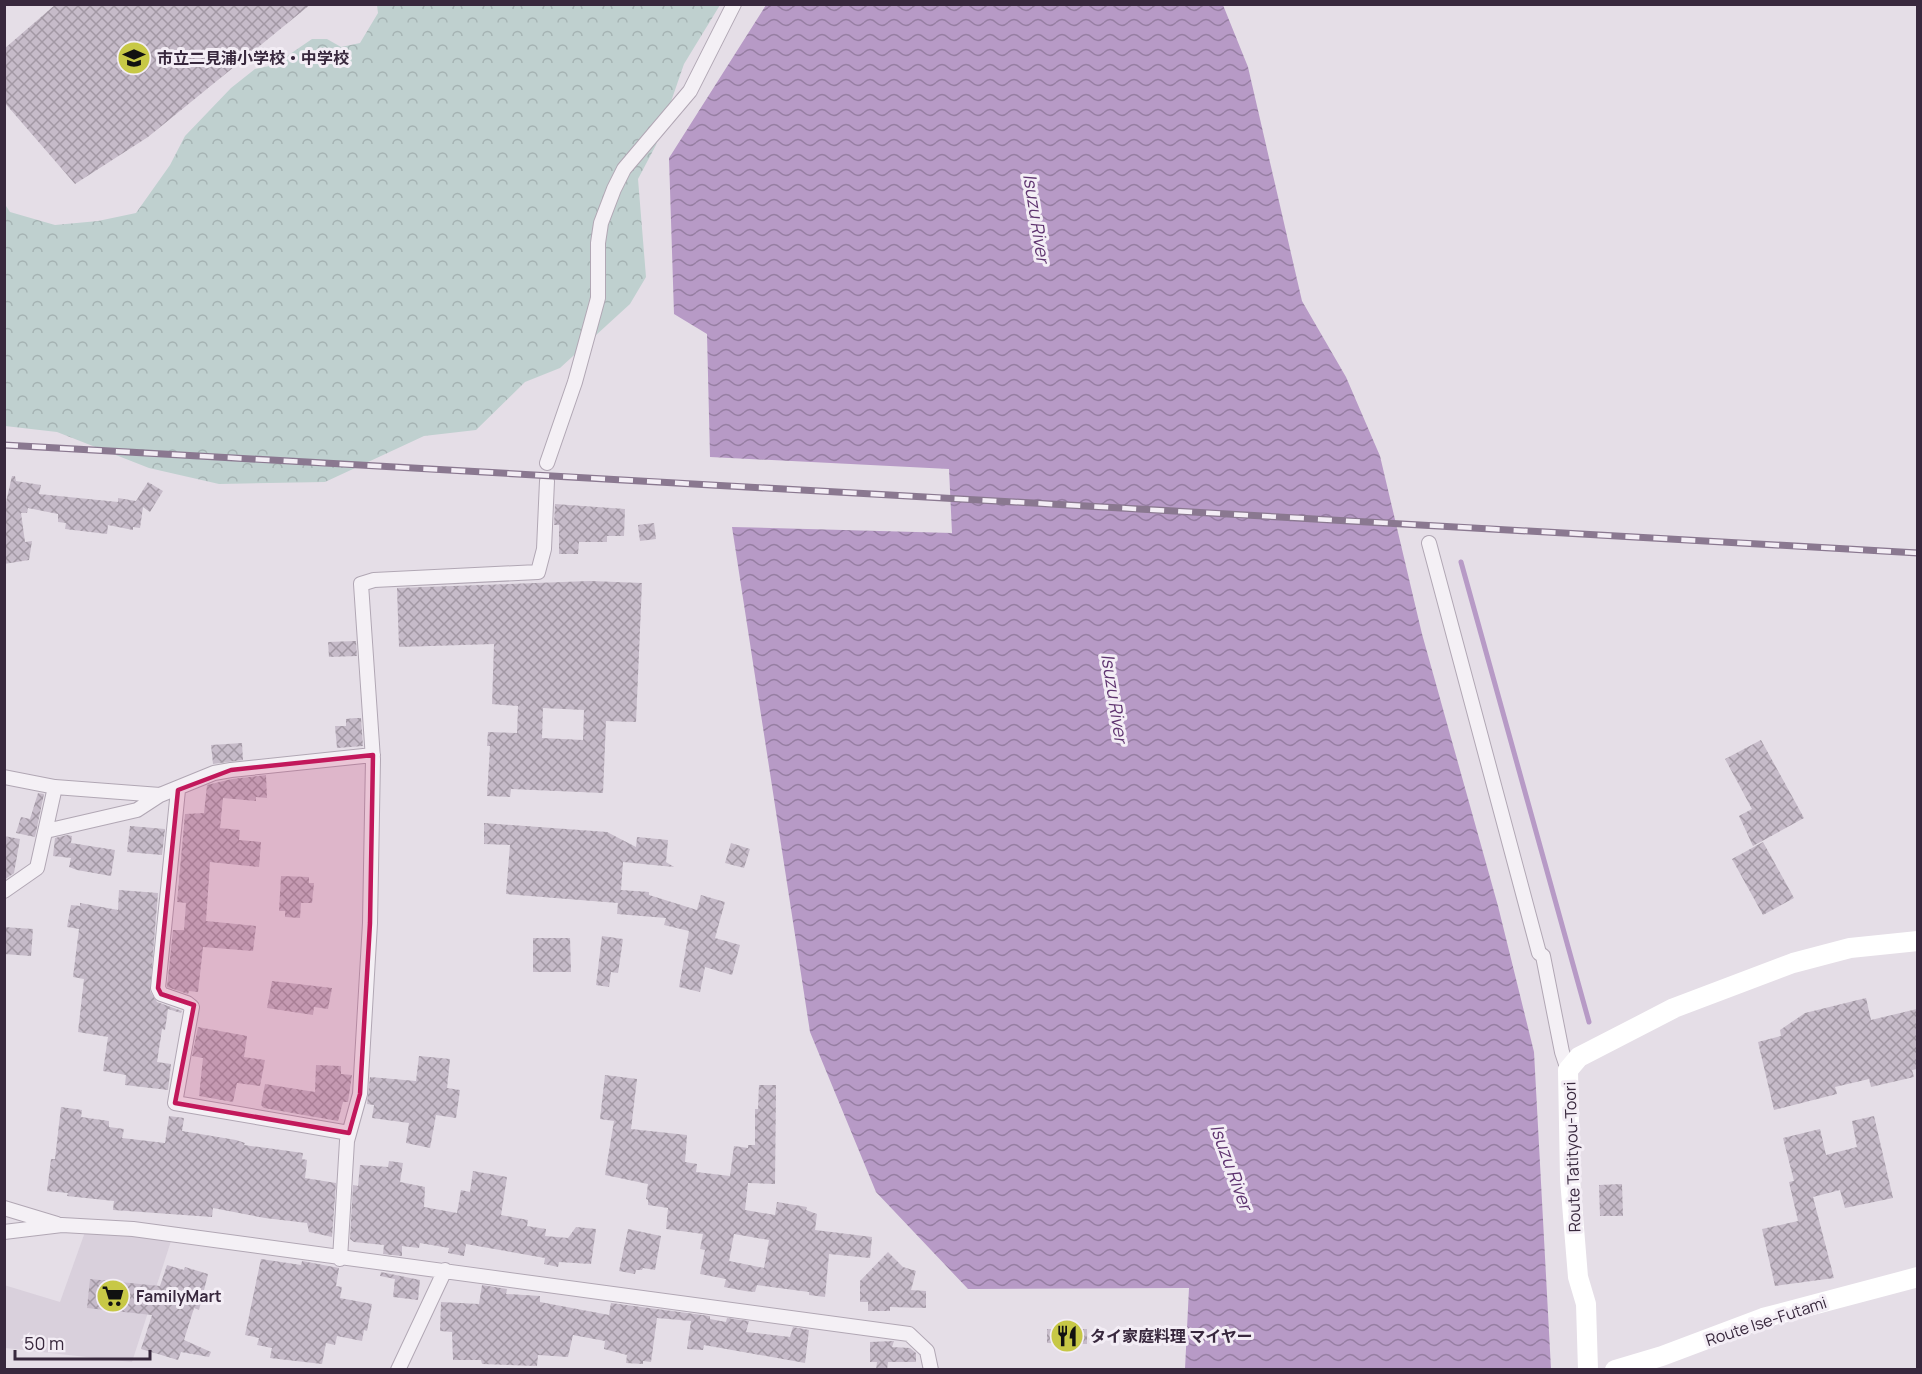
<svg xmlns="http://www.w3.org/2000/svg" width="1922" height="1374" font-family="Manrope,'Noto Sans JP',sans-serif">
  <style>
    .built { fill: #d9d0dc }
    .forest { fill: url(#forest-crowns) }
    .water { fill: url(#water-waves) }
    .lines { fill: none; stroke-linecap: round; stroke-linejoin: round }
    .stream { stroke: #b79ac6; stroke-width: 5 }
    .building { fill: url(#building-cross-hatch); fill-rule: evenodd }
    .street-casing { stroke: #b1a7b4; stroke-width: 16 }
    .street { stroke: #f4f0f5; stroke-width: 14 }
    .secondary { stroke: #fff; stroke-width: 20 }
    .rail-casing { stroke: #8a7890; stroke-width: 7 }
    .rail { stroke: #f3edf5; stroke-width: 4.5; stroke-dasharray: 14; stroke-linecap: butt }
    .marked { fill: #c2185b; fill-opacity: 0.2; stroke: #c2185b; stroke-width: 4.5; stroke-linejoin: round }
    .labels { text-anchor: middle; dominant-baseline: central; stroke-width: 6; stroke-linejoin: round; paint-order: stroke }
    .poi-label { font-size: 16px; font-weight: bold; fill: #38283d; stroke: #f3edf5; text-anchor: start }
    .street-label { font-size: 16px; fill: #38283d; stroke: #f3edf5 }
    .water-label { font-size: 18px; font-style: italic; fill: #5e336f; stroke: #f3edf5 }
  </style>
  <defs>
    <pattern id="forest-crowns" width="20" height="18" patternUnits="userSpaceOnUse" patternTransform="scale(1.5)"><rect width="20" height="18" fill="#bfd0cf"/><path d="M2 6a3 3 0 1 1 6 0M12 15a3 3 0 1 1 6 0" fill="none" stroke="#a5b3b3"/></pattern>
    <pattern id="water-waves" width="16" height="10" patternUnits="userSpaceOnUse" patternTransform="scale(1.5)"><rect width="16" height="10" fill="#b79ac6"/><path d="M0 5q4-4 8 0t8 0" fill="none" stroke="#967ea2"/></pattern>
    <pattern id="building-cross-hatch" width="8" height="8" patternUnits="userSpaceOnUse" patternTransform="scale(1.5)"><rect width="8" height="8" fill="#c6bbc9"/><path d="M0 0l8 8M0 8l8-8" fill="none" stroke="#a298a4"/></pattern>
  </defs>
  <rect width="100%" height="100%" fill="#e5dee7"/>
  <!-- built -->
  <path class="built" d="M85,1232L132,1233L171,1241L132,1362L5,1348L4,1285L60,1302Z"/>
  <!-- forest -->
  <path class="forest" d="M377,5H720L684,64L656,145L638,179L646,277L630,304L560,368L525,382L476,430L424,436L325,482L219,484L149,468L57,432L5,426L4,203L10,212L55,225L98,221L136,213L170,165L185,136L231,88L255,69L274,65L312,39H327L341,47L360,43L378,13Z"/>
  <!-- water -->
  <path class="water" d="M766,5H1223L1248,67L1302,301L1346,377L1380,456L1422,634L1498,906L1534,1052L1551,1369H1185L1189,1288L968,1289L876,1192L810,1032L732,527L952,533L949,469L710,457L707,334L674,314L669,158Z"/>
  <g class="lines">
    <!-- stream -->
    <path class="stream" d="M1461,562L1589,1022"/>
  </g>
  <!-- building -->
  <path class="building" d="M56,4H311L148,137L75,184L4,102V49Z
    M12,476H15L16,481L41,485L39,494L118,502V498L136,501L148,482L163,491L150,512L143,507L140,528L133,527V530L108,525L107,534L65,529L66,523L58,522V514L28,508L27,513H21L25,542L32,541L29,560L4,564V511Z
    M555,504L625,509L624,536H607V542H579L578,554H559V525H554Z
    M654,523L656,539L640,541L638,525Z
    M590,581L642,583L636,722L606,721L603,793L511,789L510,797L487,796L490,746H487L488,732L517,733L518,706L492,704L494,644L399,647L397,588ZM543,708L584,710L583,740L542,738Z
    M356,641L357,656L329,657L328,642Z
    M355,718H361L363,746L337,748L335,726H346V719Z
    M1761,740L1804,818L1753,846L1739,816L1752,809L1725,759Z
    M242,743L243,760L213,764L211,745Z
    M266,775L267,798L256,797V801L223,798L220,828L240,830L239,840L261,842L259,867L210,862L206,921L256,926L253,951L203,947L198,992L189,991L188,994L167,987L173,930H184L186,903L177,902L185,814L204,813L207,785L232,779Z
    M38,793L44,794L35,837L16,833L21,817L30,819Z
    M484,823L607,832L636,847L637,837L668,840L666,862L674,867L623,862L621,890L649,892V895L697,910L701,895L725,902L715,938L740,945L732,975L705,967L700,992L679,987L689,931L664,925L666,918L617,914L618,903L506,894L510,845L484,844Z
    M130,826L165,829L162,855L127,852Z
    M67,835L72,836L71,843L115,850L111,876L77,870L69,867L71,858L53,856L55,838Z
    M4,836L20,839L14,873L4,880Z
    M1763,842L1794,898L1763,915L1732,859Z
    M731,843L750,849L744,868L725,863Z
    M281,876L309,877V883H314L312,903H301L300,918L285,917V911H279Z
    M119,890L158,893L150,991L157,1002L182,1011L181,1013L168,1009L165,1030L162,1029L157,1062L171,1064L168,1090L125,1085L126,1075L103,1071L108,1037L78,1032L84,979L73,977L79,929L67,927L71,905L80,906V903L118,910Z
    M4,927L33,929L31,956L4,954Z
    M602,936L623,939L618,973L611,972L609,987L596,985Z
    M533,938H570L571,972H533Z
    M272,981L332,988L328,1009L314,1007L313,1015L267,1008Z
    M1866,998L1871,1020L1917,1009V1069L1912,1070L1914,1077L1871,1087L1869,1079L1835,1087L1837,1094L1774,1110L1758,1042L1781,1036L1780,1030L1805,1013Z
    M198,1027L247,1036L244,1057L265,1060L260,1086L237,1083L233,1102L199,1096L203,1058L192,1056Z
    M419,1056L450,1059L447,1088L460,1090L456,1118L436,1115L430,1148L406,1143L409,1123L372,1118L374,1105L367,1104L370,1077L416,1081Z
    M316,1065L341,1066V1074L352,1075L348,1102H343L338,1121L264,1108L261,1105L265,1084L315,1092Z
    M605,1075L637,1079L631,1129L687,1135L685,1162L697,1164L696,1172L730,1176L734,1146L748,1148V1145H755V1109H758L759,1085H776L775,1184L748,1183L745,1210L775,1215L777,1202L807,1207L806,1210L817,1214L815,1230L872,1237L870,1258L829,1254L825,1297L809,1295V1292L757,1285L755,1292L745,1291L724,1287L726,1279L700,1274L705,1250L700,1249L703,1234L666,1229L668,1208L648,1205V1200L646,1199L648,1184L605,1175L614,1121L600,1119ZM734,1234L769,1240L764,1268L729,1261Z
    M61,1107L82,1110L81,1117L109,1121V1127L124,1129L122,1138L165,1143L169,1116L184,1118L182,1131L236,1140L245,1143L244,1145L303,1153L302,1159L307,1160L305,1178L336,1183L332,1237L309,1232L307,1223L265,1218L213,1208L212,1217L128,1211L113,1210L114,1201L67,1196L68,1193L47,1191L51,1159H55Z
    M1874,1116L1893,1198L1845,1208L1840,1190L1813,1197L1834,1278L1775,1286L1762,1229L1798,1221L1789,1182L1794,1181L1783,1138L1820,1129L1826,1155L1857,1147L1852,1121Z
    M389,1161L403,1163L400,1182L425,1187L424,1207L457,1213L461,1190L470,1192L473,1171L507,1177L501,1215L528,1220L527,1226L546,1229L545,1236L568,1238L576,1227L596,1229L591,1264L559,1262L558,1267L544,1264L545,1258L466,1244L464,1256L448,1253L449,1248L420,1243L419,1248L402,1246V1256L383,1254L384,1245L354,1242L350,1239L353,1185L358,1186L360,1165L388,1167Z
    M1622,1184L1623,1216H1600L1599,1185Z
    M628,1229L661,1236L655,1270L643,1268L642,1270H636L635,1274L619,1271Z
    M888,1252L903,1267L916,1271L911,1290L926,1291V1308L890,1307V1311H868V1302H860V1281Z
    M261,1259L301,1265L302,1261L339,1268L336,1286L342,1287L340,1298L372,1304L367,1331L364,1330L362,1341L337,1336L335,1345L326,1343L322,1364L270,1358L272,1348L257,1345L259,1338L245,1335Z
    M167,1265L184,1270L185,1267L208,1274L199,1310L194,1308L184,1340L211,1352L209,1357L181,1352L178,1360L141,1349L152,1315L87,1308L90,1279L160,1286Z
    M381,1272L420,1280L418,1300L393,1297L395,1279L380,1276Z
    M482,1285L507,1289L506,1294L540,1296V1302L609,1315L611,1303L710,1316V1319L726,1322L727,1318L749,1321L746,1332L790,1337L793,1327L809,1330L805,1363L704,1345L703,1350L687,1349L691,1321L657,1318L651,1362L643,1361V1364L626,1363L627,1355L604,1349L605,1341L573,1335L568,1357L538,1355L537,1366L482,1364L481,1360H453L452,1332L440,1331L441,1302L479,1304Z
    M1047,1329H1087V1344L1047,1343Z
    M894,1341L892,1347L910,1348L916,1353V1362H888L887,1370H876L877,1362H870V1342Z"/>
  <g class="lines">
    <defs>
      <path id="street" d="M547,463L575,382L598,298V243L601,223L614,189L624,169L690,91L734,4
        M1429,543L1539,953L1543,956L1562,1052L1568,1070
        M4,777L55,787L160,795L214,773L231,770L373,755
        M178,790L158,988L161,994L187,1003L192,1007L175,1103L349,1133
        M46,831L137,810L160,795
        M4,891L37,868L55,787
        M4,1208L57,1224
        M4,1232L62,1225L133,1229L909,1334L927,1351L931,1370
        M340,1259L347,1141L360,1094L370,923L373,759L361,584L374,580L538,572L544,549L547,481
        M398,1370L445,1270"/>
    </defs>
    <!-- street casing -->
    <use href="#street" class="street-casing"/>
    <!-- street -->
    <use href="#street" class="street"/>
    <!-- secondary -->
    <path class="secondary" d="M1588,1370L1586,1304L1578,1277L1570,1179L1568,1070L1579,1057L1674,1008L1793,963L1850,948L1918,941
      M1615,1370L1662,1356L1763,1318L1918,1277"/>
    <defs>
      <path id="rail" d="M4,445L1918,553"/>
    </defs>
    <!-- rail casing -->
    <use href="#rail" class="rail-casing"/>
    <!-- rail -->
    <use href="#rail" class="rail"/>
  </g>
  <!-- marked area -->
  <path class="marked" d="M373,755L370,923L360,1094L349,1133L175,1103L194,1005L161,994L158,988L178,790L231,770Z"/>
  <!-- icons -->
  <defs>
    <symbol id="school-disc" viewBox="-11 -11 22 22"><circle r="9.5" fill="#c7c846" stroke="#f3edf5"/><path d="M0-5L7-2L0 1L-7-2ZM-4 1L0 2.5L4 1V4Q0 6-4 4Z" fill="#111"/></symbol>
    <symbol id="supermarket-disc" viewBox="-11 -11 22 22"><circle r="9.5" fill="#c7c846" stroke="#f3edf5"/><path d="M-6-5.5h2.5l.6 2H6L4.5 2H-2.5L-4.4-4H-6ZM-1.5 3.2a1.3 1.3 0 1 0 .1 0ZM3 3.2a1.3 1.3 0 1 0 .1 0Z" fill="#111"/></symbol>
    <symbol id="restaurant-disc" viewBox="-11 -11 22 22"><circle r="9.5" fill="#c7c846" stroke="#f3edf5"/><path d="M-5-6h1v4h1v-4h1v4h1v-4h1v5L-1.5 .5V6h-2V.5L-5-1ZM5-6V6H3V1.5H1.5Q1.5-4 5-6Z" fill="#111"/></symbol>
  </defs>
  <g fill-rule="evenodd">
    <use href="#school-disc" x="115" y="39" width="38" height="38"/>
    <use href="#supermarket-disc" x="94" y="1277" width="38" height="38"/>
    <use href="#restaurant-disc" x="1048" y="1317" width="38" height="38"/>
  </g>
  <g class="labels">
    <!-- poi labels -->
    <g class="poi-label">
      <text x="157" y="58">市立二見浦小学校・中学校</text>
      <text x="136" y="1296">FamilyMart</text>
      <text x="1090" y="1336">タイ家庭料理 マイヤー</text>
    </g>
    <!-- street labels -->
    <g class="street-label">
      <text transform="translate(1572 1157) rotate(-92)">Route Tatityou-Toori</text>
      <text transform="translate(1766 1321) rotate(-18)">Route Ise-Futami</text>
    </g>
    <!-- water labels -->
    <g class="water-label">
      <text transform="translate(1037 218) rotate(81)">Isuzu River</text>
      <text transform="translate(1115 698) rotate(81)">Isuzu River</text>
      <text transform="translate(1232 1167) rotate(70)">Isuzu River</text>
    </g>
  </g>
  <!-- border -->
  <rect width="1922" height="1374" fill="none" stroke="#38283d" stroke-width="12"/>
  <!-- scale -->
  <path d="M15 1350v9h135v-9" fill="none" stroke="#38283d" stroke-width="3"/>
  <text x="24" y="1350" font-size="18" fill="#38283d" stroke="#f3edf5" stroke-width="4.5" paint-order="stroke">50 m</text>
</svg>
